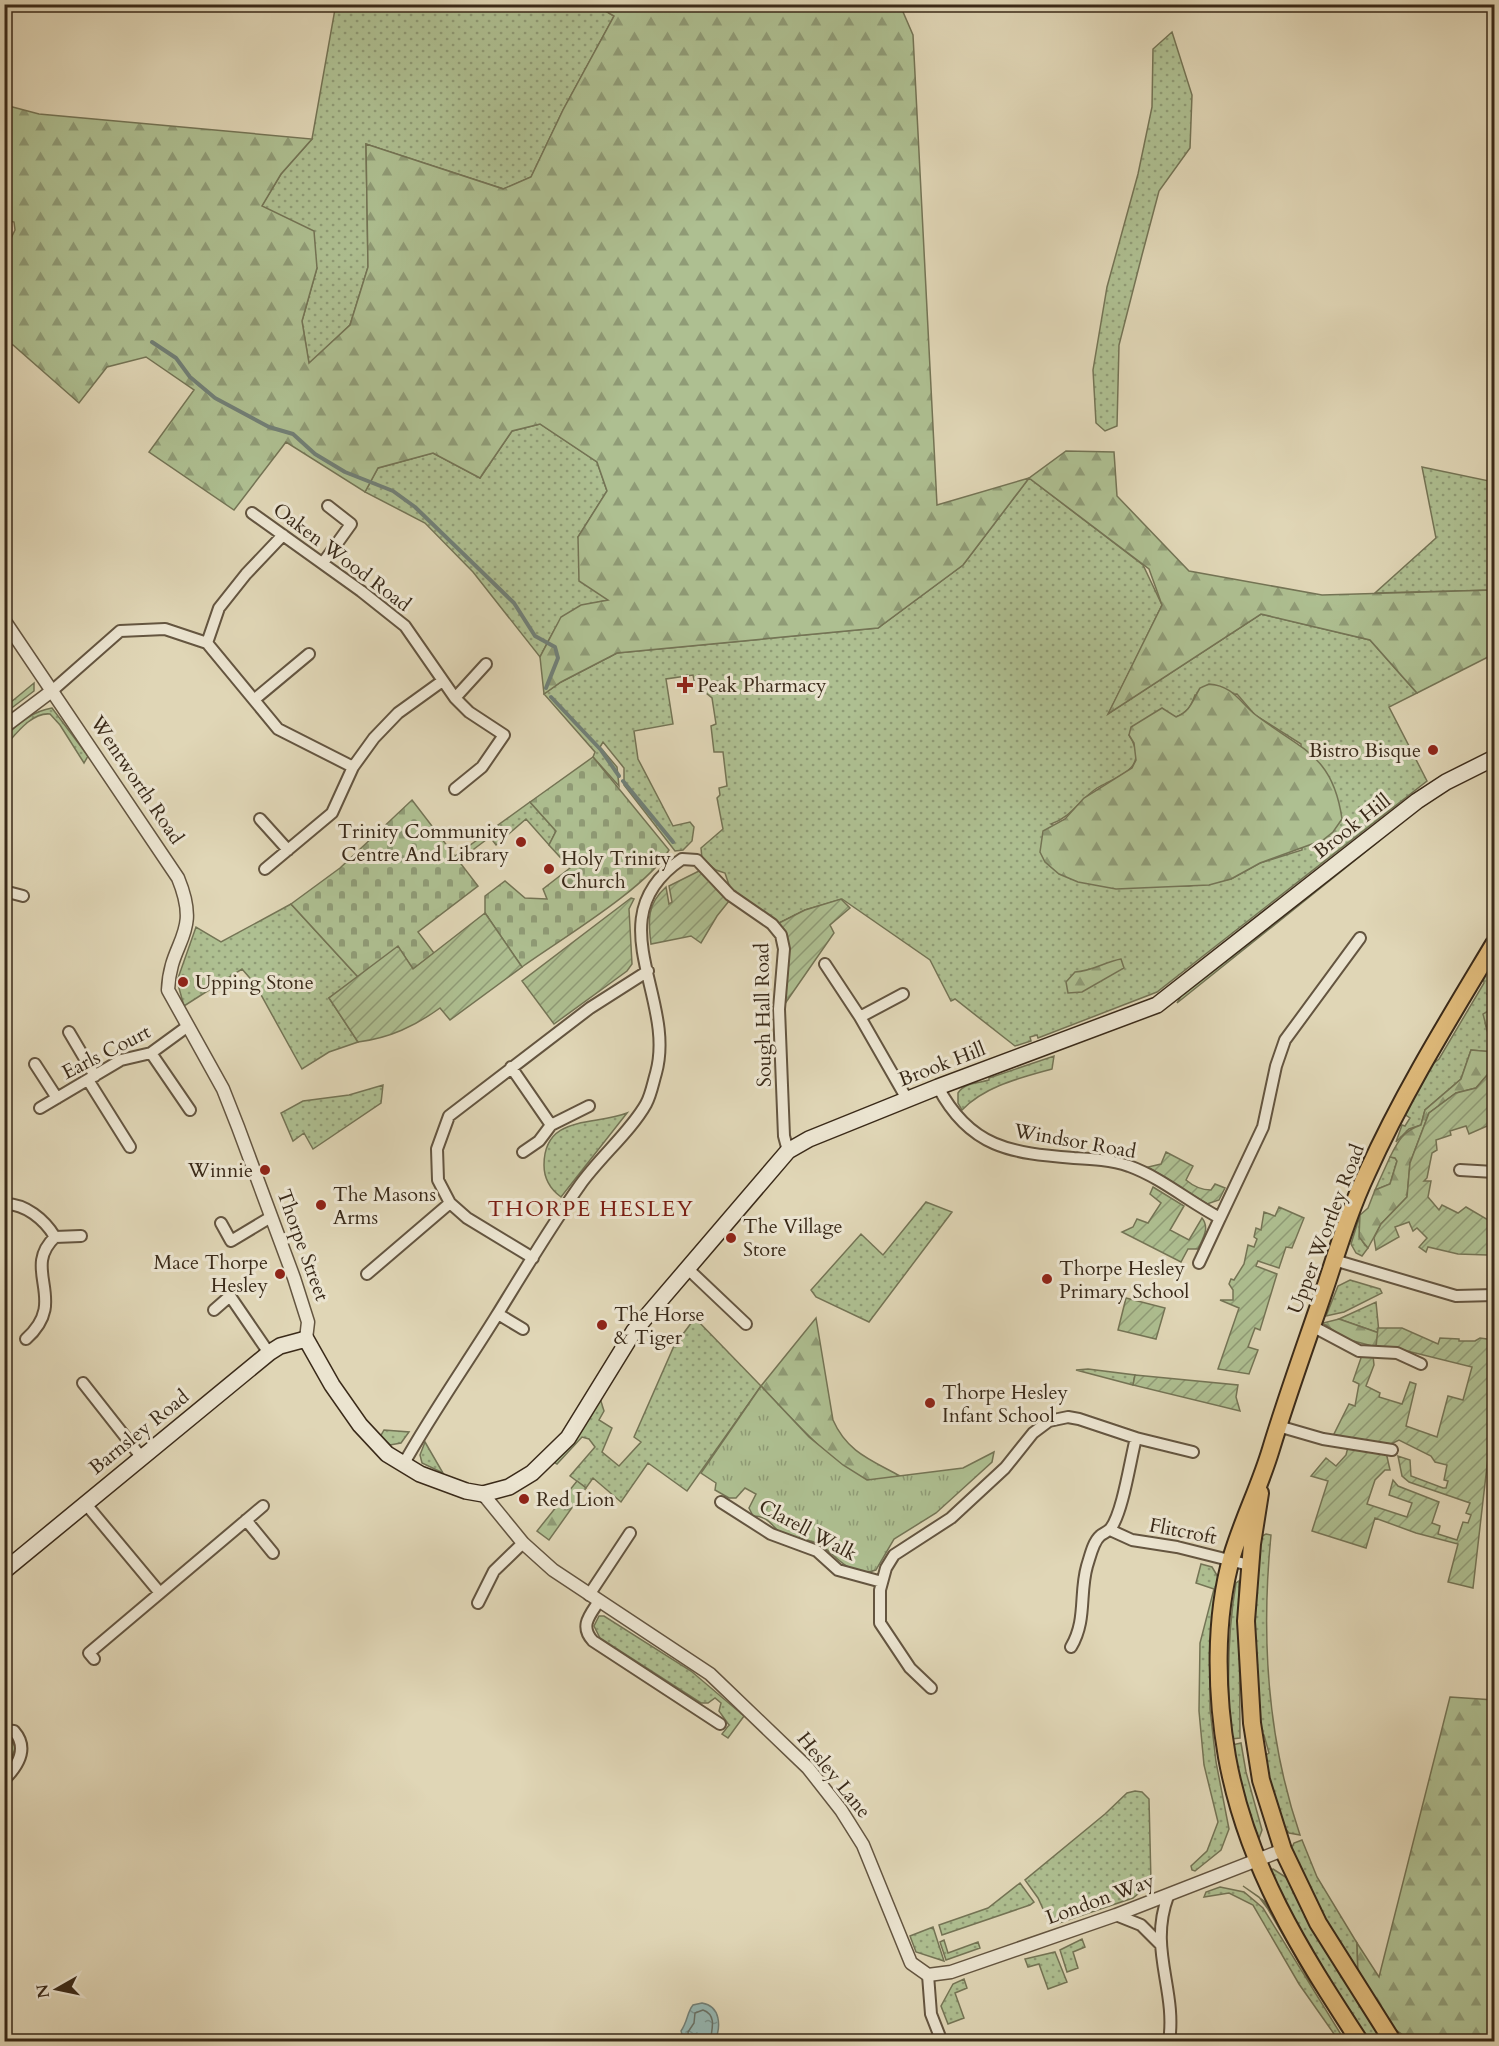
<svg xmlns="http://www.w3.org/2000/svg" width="1499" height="2046" font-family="Cardo,serif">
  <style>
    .grass { fill: url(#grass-dots); stroke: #747455; stroke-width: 1.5; fill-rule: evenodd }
    .forest { fill: url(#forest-firs); stroke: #747455; stroke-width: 1.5 }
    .cemetery { fill: url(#cemetery-stones); stroke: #747455; stroke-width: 1.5 }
    .park { fill: url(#park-tufts); stroke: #747455; stroke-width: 1.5 }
    .garden { fill: url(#garden-furrows); stroke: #747455; stroke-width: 1.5 }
    .water { fill: url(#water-ripples); stroke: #717f76; stroke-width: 1.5 }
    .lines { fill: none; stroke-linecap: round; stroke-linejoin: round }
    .shore { stroke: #687166; stroke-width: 1.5 }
    .stream { stroke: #717f76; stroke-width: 4 }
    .minor-casing { stroke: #645540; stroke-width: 14 }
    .tertiary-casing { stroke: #645540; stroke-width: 15 }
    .secondary-casing { stroke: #3a2a19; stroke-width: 18 }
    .primary-casing { stroke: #3a2a19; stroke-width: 20 }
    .minor { stroke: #ebe4d0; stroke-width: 10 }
    .tertiary { stroke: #ebe4d0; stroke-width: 12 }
    .secondary { stroke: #ebe4d0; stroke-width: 15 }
    .primary { stroke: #e0bb7b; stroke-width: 16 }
    .poi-dot { fill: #8f2418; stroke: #ebe4d0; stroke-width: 2 }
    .labels { text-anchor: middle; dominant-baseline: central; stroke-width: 6; stroke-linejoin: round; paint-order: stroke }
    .street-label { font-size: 20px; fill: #3a2a19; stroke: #ebe4d0 }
    .poi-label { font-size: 20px; fill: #3a2a19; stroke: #ebe4d0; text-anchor: start }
    .quarter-label { font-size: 22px; letter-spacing: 1.5px; fill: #7a1f14; stroke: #ebe4d0 }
  </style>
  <defs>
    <pattern id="grass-dots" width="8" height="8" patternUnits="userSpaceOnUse" patternTransform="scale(1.5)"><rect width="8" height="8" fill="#aebf91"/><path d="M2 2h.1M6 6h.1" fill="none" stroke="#8f9b76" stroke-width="1.8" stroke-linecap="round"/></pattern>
    <pattern id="forest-firs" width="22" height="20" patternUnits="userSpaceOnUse" patternTransform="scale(1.5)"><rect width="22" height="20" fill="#aebf91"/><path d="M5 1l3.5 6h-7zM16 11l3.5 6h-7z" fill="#8f9b76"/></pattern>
    <pattern id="cemetery-stones" width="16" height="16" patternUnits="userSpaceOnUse" patternTransform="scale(1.5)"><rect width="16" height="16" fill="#aebf91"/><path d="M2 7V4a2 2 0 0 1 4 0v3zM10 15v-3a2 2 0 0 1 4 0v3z" fill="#8f9b76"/></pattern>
    <pattern id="park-tufts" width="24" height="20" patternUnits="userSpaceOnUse" patternTransform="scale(1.5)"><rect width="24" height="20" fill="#aebf91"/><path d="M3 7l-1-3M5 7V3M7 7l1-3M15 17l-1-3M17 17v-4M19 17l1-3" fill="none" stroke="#8f9b76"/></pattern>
    <pattern id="garden-furrows" width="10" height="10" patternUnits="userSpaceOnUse" patternTransform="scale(1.5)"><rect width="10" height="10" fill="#aebf91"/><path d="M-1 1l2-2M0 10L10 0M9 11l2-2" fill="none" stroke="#8f9b76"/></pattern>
    <pattern id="water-ripples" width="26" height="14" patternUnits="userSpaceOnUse" patternTransform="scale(1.5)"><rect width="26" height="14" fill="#95b8b4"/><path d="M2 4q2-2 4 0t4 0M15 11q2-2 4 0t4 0" fill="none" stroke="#7b9692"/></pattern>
  </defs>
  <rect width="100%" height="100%" fill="#e0d6b6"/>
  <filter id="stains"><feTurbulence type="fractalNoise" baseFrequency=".00333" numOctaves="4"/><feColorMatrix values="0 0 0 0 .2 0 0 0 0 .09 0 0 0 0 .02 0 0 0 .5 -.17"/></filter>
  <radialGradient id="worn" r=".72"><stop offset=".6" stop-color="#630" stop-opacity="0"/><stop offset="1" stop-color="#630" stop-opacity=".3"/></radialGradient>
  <!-- grass -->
  <path class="grass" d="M595,4L614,16L563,110L531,177L504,189L366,144L368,267L350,325L309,364L302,321L317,268L261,206L281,174L312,139L335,9L339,5Z
    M1172,32L1192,95L1190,148L1159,191L1142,255L1119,345L1117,426L1105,431L1096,423L1093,370L1107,287L1138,174L1152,107L1153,49Z
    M540,424L597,462L607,491L578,537L608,600C561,610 561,617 540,657L473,572L425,523L365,492L378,468L433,453L480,478L512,431Z
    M1422,467L1494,482V590L1375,593L1436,538Z
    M1029,478L1143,565L1162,605L1109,713L1261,614L1370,640L1417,693L1389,707L1427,781L1157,992L1038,1038L1037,1035L1030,1037L1031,1041L1015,1046L955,999L951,1001L930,960L842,899L805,910L779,923L730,888L725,873L716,870L702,859L701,848L723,829L717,798L720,795L719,788L727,786L723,752H714L711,726L716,724L712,698L699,687L698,680H694L693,675L666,679L673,724L634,731L638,759L673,826L690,822L694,827L692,841L683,850L675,851L624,785V768L603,742L600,747L617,767L619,786L593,757L595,752L544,694L561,682L617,653L878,628L963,565ZM1237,694L1255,715L1301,744L1302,850L1260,863L1231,879L1189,886H1158L1051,824C1072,817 1079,800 1097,788C1108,781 1131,774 1135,761C1138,753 1134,742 1129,735L1168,714L1176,717C1187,712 1191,707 1195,695Z
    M34,683V691L5,713V707Z
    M52,708L88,756L84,763L60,725L50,714C32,712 16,734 5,746V736C19,723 33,711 52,708Z
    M530,802L556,831L549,845L526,819L496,845L490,837L458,861L455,856Z
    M1381,838L1379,841L1177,1003L1181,996Z
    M291,904L358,977L329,998L358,1042L329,1052L302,1069L255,984L242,969L184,1006L177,981L196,927L221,942Z
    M1492,959H1494V972L1490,979C1498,994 1493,1009 1485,1023L1494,1052L1471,1050L1461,1079L1425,1110L1421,1125L1409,1129L1396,1142L1402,1125L1405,1126L1410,1118L1404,1114L1430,1066L1439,1059L1484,983L1483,976Z
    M1054,1056L1052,1069C1020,1078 985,1086 962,1110L958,1103V1093C965,1082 980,1083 989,1080V1078Z
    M383,1085L381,1103L313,1149L304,1133L293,1141L281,1113L303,1101L349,1095Z
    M627,1113L561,1197C550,1189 544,1179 544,1165C544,1114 595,1126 627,1113Z
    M1390,1157L1395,1158L1397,1161L1390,1184L1375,1190Z
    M926,1202L952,1212L869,1322L816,1297L811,1290L861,1234L883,1255Z
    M1360,1215C1359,1227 1358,1240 1368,1248L1362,1256L1356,1253L1351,1244Z
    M1350,1280L1380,1289L1382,1293L1344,1312L1326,1316L1338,1286Z
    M1376,1302L1379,1333L1339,1319Z
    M695,1318L761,1386L687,1491L648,1463L621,1502L593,1478L586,1488L570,1476L595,1447L589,1439L582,1437L557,1464L552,1461L600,1398L604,1411L599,1420L612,1428L602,1452L619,1466L641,1442L634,1437L674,1346Z
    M1088,1369L1135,1375L1133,1385L1076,1370Z
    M384,1430L409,1432L401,1443L390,1445L380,1437Z
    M425,1442L443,1473L422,1463L420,1455Z
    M1266,1534L1271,1535C1261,1636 1267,1738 1300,1835L1289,1833L1280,1822L1263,1757L1269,1753L1264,1735H1260L1253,1614L1260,1537Z
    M1201,1564L1212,1567L1218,1577L1210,1643V1709L1216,1762L1229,1829L1221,1850L1195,1871L1192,1870L1191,1866L1207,1851L1218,1822L1204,1765L1199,1711L1200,1643L1214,1589L1196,1583Z
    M1239,1581L1240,1738L1231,1739C1227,1686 1227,1635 1236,1583Z
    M599,1616H604L691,1671L744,1716L728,1738L722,1734L729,1725L719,1711L721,1703L715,1698L708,1703H701L600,1638L594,1626Z
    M5,1736L9,1737L16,1748L5,1769Z
    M1241,1743L1246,1772L1262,1830L1258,1841L1254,1837L1232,1745Z
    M1135,1791L1142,1792L1149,1799L1151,1883L1133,1898L1059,1923L1049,1922L1038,1898L1025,1880L1105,1814L1127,1793Z
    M1302,1840L1317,1877L1357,1943L1358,1974L1316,1903L1291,1849L1294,1843Z
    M1273,1869L1287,1878L1385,2041H1367L1304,1942L1270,1870Z
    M1020,1883L1034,1902L1030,1905L942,1935L939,1925L988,1908Z
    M1243,1886L1264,1901L1338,2021L1309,1980L1268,1909L1259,1897Z
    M1220,1887L1244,1892L1263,1908L1345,2041H1339L1299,1984L1253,1905L1229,1893L1204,1897L1206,1892Z
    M933,1927L944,1961L916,1952L910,1936Z
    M1082,1939L1085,1947L1073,1952L1078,1968L1067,1972L1060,1950Z
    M944,1940L948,1953L978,1942L980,1948L946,1960L940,1942Z
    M1055,1952L1067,1982L1048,1989L1039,1964L1028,1967L1025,1959Z
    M964,1979L967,1988L955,1993L964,2018L948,2024L941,2006L953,1984Z"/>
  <!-- forest -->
  <path class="forest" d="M595,5H900L913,35L937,505L1029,478L1066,451L1114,452L1117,496L1189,571L1322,595L1494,590V654L1417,693L1370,640L1261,614L1108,714L1162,605L1149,569L1029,478L963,565L878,628L617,653L561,682L544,694L540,657L561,617L581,605L608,600L579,581L578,537L607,491L597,462L540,424L512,431L480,478L433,453L378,468L365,492L286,442L234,510L149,452L194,390L146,357L107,367L79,403L13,345L5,344V251L15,230L14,222L5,220V105L39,114L312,139L281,174L262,206L314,231L317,268L302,321L309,363L350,325L368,267L366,144L503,189L531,177L563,110L614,16Z
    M1209,684C1234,686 1240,703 1257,716C1302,750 1333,755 1342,819L1333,832L1323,840L1260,863L1231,879L1209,885L1116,889L1078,882L1059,874L1045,862L1040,852L1043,831L1065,819L1084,798L1132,768L1136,760L1134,743L1129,735L1131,727L1162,708L1176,717C1191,711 1192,701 1200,688Z
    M1121,959L1124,968L1082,992L1068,993L1066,982L1075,972C1093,971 1104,962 1121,959Z
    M1494,972V1067L1476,1088L1456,1093L1429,1113L1410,1163L1407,1197L1381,1224L1368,1248L1359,1237L1360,1215L1368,1208L1375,1190L1390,1184L1397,1161L1395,1158L1390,1157C1398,1141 1403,1131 1421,1125L1425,1110L1461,1079L1471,1050L1493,1052L1483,1014L1493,1008L1494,997L1487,994L1493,986L1490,979Z
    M816,1318L833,1420C847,1452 871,1460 900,1476C890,1477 876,1482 867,1480C842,1475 780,1406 761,1386Z
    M1339,1319L1379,1333L1376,1347L1346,1339L1323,1323Z
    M577,1481L586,1488L549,1540L537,1531Z
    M1450,1697L1494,1700V2041H1411L1392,2027L1358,1974L1357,1943L1379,1977Z"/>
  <!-- cemetery -->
  <path class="cemetery" d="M593,757L669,850C647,888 561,939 522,967L485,913V896L505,881L525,898L547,899L543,889L570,868L549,845L556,831L530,802Z
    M412,800L478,886L418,932L434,953L413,969L398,947L358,977L291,904L340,868Z"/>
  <!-- park -->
  <path class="park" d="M761,1386L809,1437L843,1465L867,1480L963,1468L994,1452L992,1462L936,1513L894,1539L876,1570C850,1580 836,1554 819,1544C809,1538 786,1538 779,1532C771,1524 767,1516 753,1516L749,1508L756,1494L745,1488L736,1498H729L715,1490L716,1483L701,1473Z"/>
  <!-- garden -->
  <path class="garden" d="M701,870L729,901L717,916L701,943L691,936L651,944C648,920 647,904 666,887L669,904L672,902L669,886Z
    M631,898L634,899L629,909L632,964L627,971L554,1024L522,981Z
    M841,899L850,908L830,925L834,933L784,1005V934L779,923L805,910Z
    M485,913L522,967L450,1020L440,1008C415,1026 390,1038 358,1042L329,998L398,946L413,969Z
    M1494,1067V1123L1469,1134L1466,1126L1450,1131L1451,1135L1436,1140L1437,1150L1432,1153L1427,1178L1424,1181H1431L1428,1197L1439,1210L1442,1205L1458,1213L1466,1207L1488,1220L1494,1206V1246L1487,1255L1458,1254L1428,1247L1426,1252L1419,1247L1427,1238L1417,1228L1413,1231L1409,1222L1395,1227L1399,1237L1376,1250L1374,1238L1381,1224L1407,1197L1410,1163L1429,1113L1456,1093L1476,1088Z
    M1166,1152L1193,1166L1186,1180C1193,1186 1202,1190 1211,1190L1215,1184L1225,1188L1219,1200L1207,1204L1148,1167L1161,1164Z
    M1153,1187L1184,1206L1170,1230L1189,1240L1202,1218C1210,1228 1203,1238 1198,1249H1188L1181,1262L1122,1232L1133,1227L1137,1219L1148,1223L1161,1203L1150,1194Z
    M1279,1207L1304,1218L1292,1248L1286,1247L1279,1268L1258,1261L1256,1266L1277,1274L1260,1330L1255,1328L1248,1347L1258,1350L1249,1374L1218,1369L1239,1308L1220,1300H1233V1290L1229,1284L1231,1279L1234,1280L1244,1264L1248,1245L1254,1247L1257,1239L1254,1237L1256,1228L1261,1230L1264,1212L1275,1216Z
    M1126,1298L1165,1308L1156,1339L1118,1330Z
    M1378,1328H1402L1438,1344L1440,1338L1459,1339V1341H1475L1480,1338L1494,1340V1405L1473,1588L1448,1582L1458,1544L1416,1533L1375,1518L1366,1548L1312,1531L1328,1481L1311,1476L1326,1458L1336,1466L1346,1455L1348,1447L1386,1452L1390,1470H1385L1375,1480L1367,1504L1407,1517L1412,1503L1389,1495L1393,1480L1398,1486L1439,1502L1432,1523L1440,1526L1438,1534L1457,1540L1463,1522L1468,1523L1471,1515L1466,1513L1470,1503L1409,1482L1402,1476L1398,1456L1410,1460L1411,1476L1443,1488H1446L1448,1481L1444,1480L1447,1465L1435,1462L1431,1456L1399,1440L1391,1444L1333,1436L1349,1404L1355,1406L1359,1384L1353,1381L1362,1355L1373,1356L1374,1365L1366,1386L1380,1393L1379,1397L1402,1404L1410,1382L1416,1384L1406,1426L1437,1437L1448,1396L1463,1400L1472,1367L1391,1347H1376Z
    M1135,1375L1238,1385L1236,1397L1240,1411L1133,1385Z"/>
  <!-- water -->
  <path class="water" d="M702,2003C721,2006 721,2027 715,2041H684L681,2031C688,2021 687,2012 693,2005Z"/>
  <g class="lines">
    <!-- shore -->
    <path class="shore" d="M689,2042L688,2032L694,2023L695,2013L703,2010C717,2015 712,2029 710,2042"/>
    <!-- stream -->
    <path class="stream" d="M152,342L176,358L190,377L215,398L269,427L293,434L315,454L345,472L393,491L415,507L514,603L535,636L555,647L558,658L546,688
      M551,697L601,750L619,776
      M623,781L673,842"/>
    <defs>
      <path id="minor" d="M252,513L361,591L405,626L455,698L469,712L504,735L482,767L455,789
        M323,563L351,524L328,506
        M207,643L219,608L246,574L283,535
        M53,690L120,631L165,629L207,643L278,729L353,767
        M455,698L486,664
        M255,699L309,654
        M260,819L288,850
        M265,869L332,813L353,767L374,738L398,713L441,682
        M4,891L23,896
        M825,964L860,1017L907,1099
        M860,1017L903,994
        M69,1032L95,1076
        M151,1053L190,1110
        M35,1064L57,1098
        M511,1067L551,1125L539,1141L523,1152
        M88,1080L130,1147
        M938,1087C970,1148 1011,1153 1074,1158C1093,1159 1111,1160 1129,1166C1162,1178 1189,1202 1220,1218L1263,1127L1276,1066L1285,1040L1360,938
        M40,1108L121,1060L151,1053L188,1026
        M551,1125L589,1106
        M1460,1170L1494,1172
        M4,1204C25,1203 45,1220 55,1237C20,1270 70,1300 26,1339
        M221,1223L231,1241L271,1217
        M55,1237L81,1236
        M533,1258L467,1218L450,1203L438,1180L437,1149L449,1116L590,1008L648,971
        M1334,1260L1456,1296L1494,1295
        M1199,1263L1220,1218
        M688,1269L746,1324
        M367,1274L450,1203
        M214,1310L230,1296L269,1353
        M498,1314L523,1329
        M1312,1326L1359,1351L1397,1353L1421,1364
        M83,1383L142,1458
        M1278,1426L1323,1439L1392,1450
        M1136,1438L1193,1452
        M403,1465C432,1413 466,1365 497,1315C524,1271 551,1226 580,1185C599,1158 631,1131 646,1104C651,1095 653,1083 656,1073C677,997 595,918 682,859L697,860L730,895L772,924L781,935L784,949L779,1009L784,1136L788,1151
        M721,1502L771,1534L817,1551L838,1570L882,1582
        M85,1503L160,1593
        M246,1520L273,1553
        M1110,1530L1132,1540L1177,1547L1249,1565
        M589,1595L630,1533
        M599,1601C590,1615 579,1626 593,1641L720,1724
        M478,1603L494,1571L523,1543
        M94,1659L89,1653L263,1506
        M931,1688L910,1668L880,1623V1590L886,1568L894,1555L951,1518L1005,1468L1033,1433L1049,1421L1068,1417L1079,1419L1136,1438C1130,1461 1123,1511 1111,1528C1108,1532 1103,1533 1100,1536C1093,1542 1090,1557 1087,1566C1079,1594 1087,1620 1071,1647
        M4,1730L14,1731C29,1748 18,1766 4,1780
        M1168,1896C1148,1950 1177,1989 1169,2042
        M1116,1915L1141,1925L1160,1944
        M928,1975L931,2014L942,2042"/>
      <path id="tertiary" d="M4,620L178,878C202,936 170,939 168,990L223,1089L238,1127L294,1278L308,1322L306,1339
        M4,727L53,690
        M483,1494L523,1543L553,1570L710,1674L808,1768L841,1810L863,1845L911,1963L928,1975L951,1972L1116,1915L1283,1850"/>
      <path id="secondary" d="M4,1571L269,1353L280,1346L306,1339L332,1385L360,1425L387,1454L420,1474L466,1491L483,1494L509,1487L532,1473L568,1438L634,1331L788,1151L809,1139L938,1087L1157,1005L1417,801L1446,782L1494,758"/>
      <path id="primary" d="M1260,1493L1252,1544L1246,1621L1252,1723L1261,1780L1283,1850L1318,1923L1393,2042
        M1360,2042C1300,1950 1247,1867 1227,1757C1216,1694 1214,1618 1232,1556C1243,1519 1260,1486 1271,1449C1287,1396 1306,1344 1324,1291C1337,1252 1349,1211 1367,1173C1403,1093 1449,1019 1494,944"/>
    </defs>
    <!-- minor casing -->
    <use href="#minor" class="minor-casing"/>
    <!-- tertiary casing -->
    <use href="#tertiary" class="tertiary-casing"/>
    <!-- secondary casing -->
    <use href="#secondary" class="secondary-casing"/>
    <!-- primary casing -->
    <use href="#primary" class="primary-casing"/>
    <!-- minor -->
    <use href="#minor" class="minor"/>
    <!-- tertiary -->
    <use href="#tertiary" class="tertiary"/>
    <!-- secondary -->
    <use href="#secondary" class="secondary"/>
    <!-- primary -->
    <use href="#primary" class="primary"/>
  </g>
  <!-- markers -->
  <g class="poi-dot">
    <path d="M682 676h6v6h6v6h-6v6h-6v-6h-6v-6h6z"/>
    <circle cx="1433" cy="750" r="6"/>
    <circle cx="521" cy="842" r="6"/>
    <circle cx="549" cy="869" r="6"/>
    <circle cx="183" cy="982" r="6"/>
    <circle cx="265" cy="1170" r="6"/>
    <circle cx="321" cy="1205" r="6"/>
    <circle cx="731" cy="1238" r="6"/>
    <circle cx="280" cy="1274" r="6"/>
    <circle cx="1047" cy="1279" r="6"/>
    <circle cx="602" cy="1325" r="6"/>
    <circle cx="930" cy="1403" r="6"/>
    <circle cx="524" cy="1499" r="6"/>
  </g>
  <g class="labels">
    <!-- street labels -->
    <g class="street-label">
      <text transform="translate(342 557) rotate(37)">Oaken Wood Road</text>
      <text transform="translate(137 780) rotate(56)">Wentworth Road</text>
      <text transform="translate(1352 826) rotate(-38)">Brook Hill</text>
      <text transform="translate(763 1015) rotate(-91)">Sough Hall Road</text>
      <text transform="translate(106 1052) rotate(-27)">Earls Court</text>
      <text transform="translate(942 1064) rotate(-21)">Brook Hill</text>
      <text transform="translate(1075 1141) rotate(10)">Windsor Road</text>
      <text transform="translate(1326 1229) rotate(-69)">Upper Wortley Road</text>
      <text transform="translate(303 1245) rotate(70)">Thorpe Street</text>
      <text transform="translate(139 1432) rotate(-39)">Barnsley Road</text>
      <text transform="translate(808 1530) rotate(28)">Clarell Walk</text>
      <text transform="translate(1183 1531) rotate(11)">Flitcroft</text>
      <text transform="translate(834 1775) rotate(51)">Hesley Lane</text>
      <text transform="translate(1100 1899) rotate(-20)">London Way</text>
    </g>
    <!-- poi labels -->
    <g class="poi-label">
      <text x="697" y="685">Peak Pharmacy</text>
      <text x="1421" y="750" text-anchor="end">Bistro Bisque</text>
      <text x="509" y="831" text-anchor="end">Trinity Community<tspan x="509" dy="23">Centre And Library</tspan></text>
      <text x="561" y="858">Holy Trinity<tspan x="561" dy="23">Church</tspan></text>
      <text x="195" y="982">Upping Stone</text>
      <text x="253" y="1170" text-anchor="end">Winnie</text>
      <text x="333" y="1194">The Masons<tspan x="333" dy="23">Arms</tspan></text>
      <text x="743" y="1226">The Village<tspan x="743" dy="23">Store</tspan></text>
      <text x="268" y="1262" text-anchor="end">Mace Thorpe<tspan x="268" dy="23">Hesley</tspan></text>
      <text x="1059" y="1268">Thorpe Hesley<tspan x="1059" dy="23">Primary School</tspan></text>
      <text x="614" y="1314">The Horse<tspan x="614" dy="23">&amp; Tiger</tspan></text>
      <text x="942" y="1392">Thorpe Hesley<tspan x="942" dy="23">Infant School</tspan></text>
      <text x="536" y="1499">Red Lion</text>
    </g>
    <!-- quarter labels -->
    <g class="quarter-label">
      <text x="591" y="1209">THORPE HESLEY</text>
    </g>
  </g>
  <!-- margin -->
  <rect width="1499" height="2046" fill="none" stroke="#e0d6b6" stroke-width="24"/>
  <rect x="6" y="6" width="1487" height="2034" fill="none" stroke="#3a2a19" stroke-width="3"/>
  <rect x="12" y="12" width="1475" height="2022" fill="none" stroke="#3a2a19" stroke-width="1.5"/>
  <!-- north arrow -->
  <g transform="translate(57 1989) rotate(261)" stroke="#ebe4d0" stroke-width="4.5" paint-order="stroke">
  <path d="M0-4.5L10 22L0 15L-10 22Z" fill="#3a2a19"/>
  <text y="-9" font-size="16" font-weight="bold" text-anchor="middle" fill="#3a2a19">N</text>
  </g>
  <rect width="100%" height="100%" filter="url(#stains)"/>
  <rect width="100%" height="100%" fill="url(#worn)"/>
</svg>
